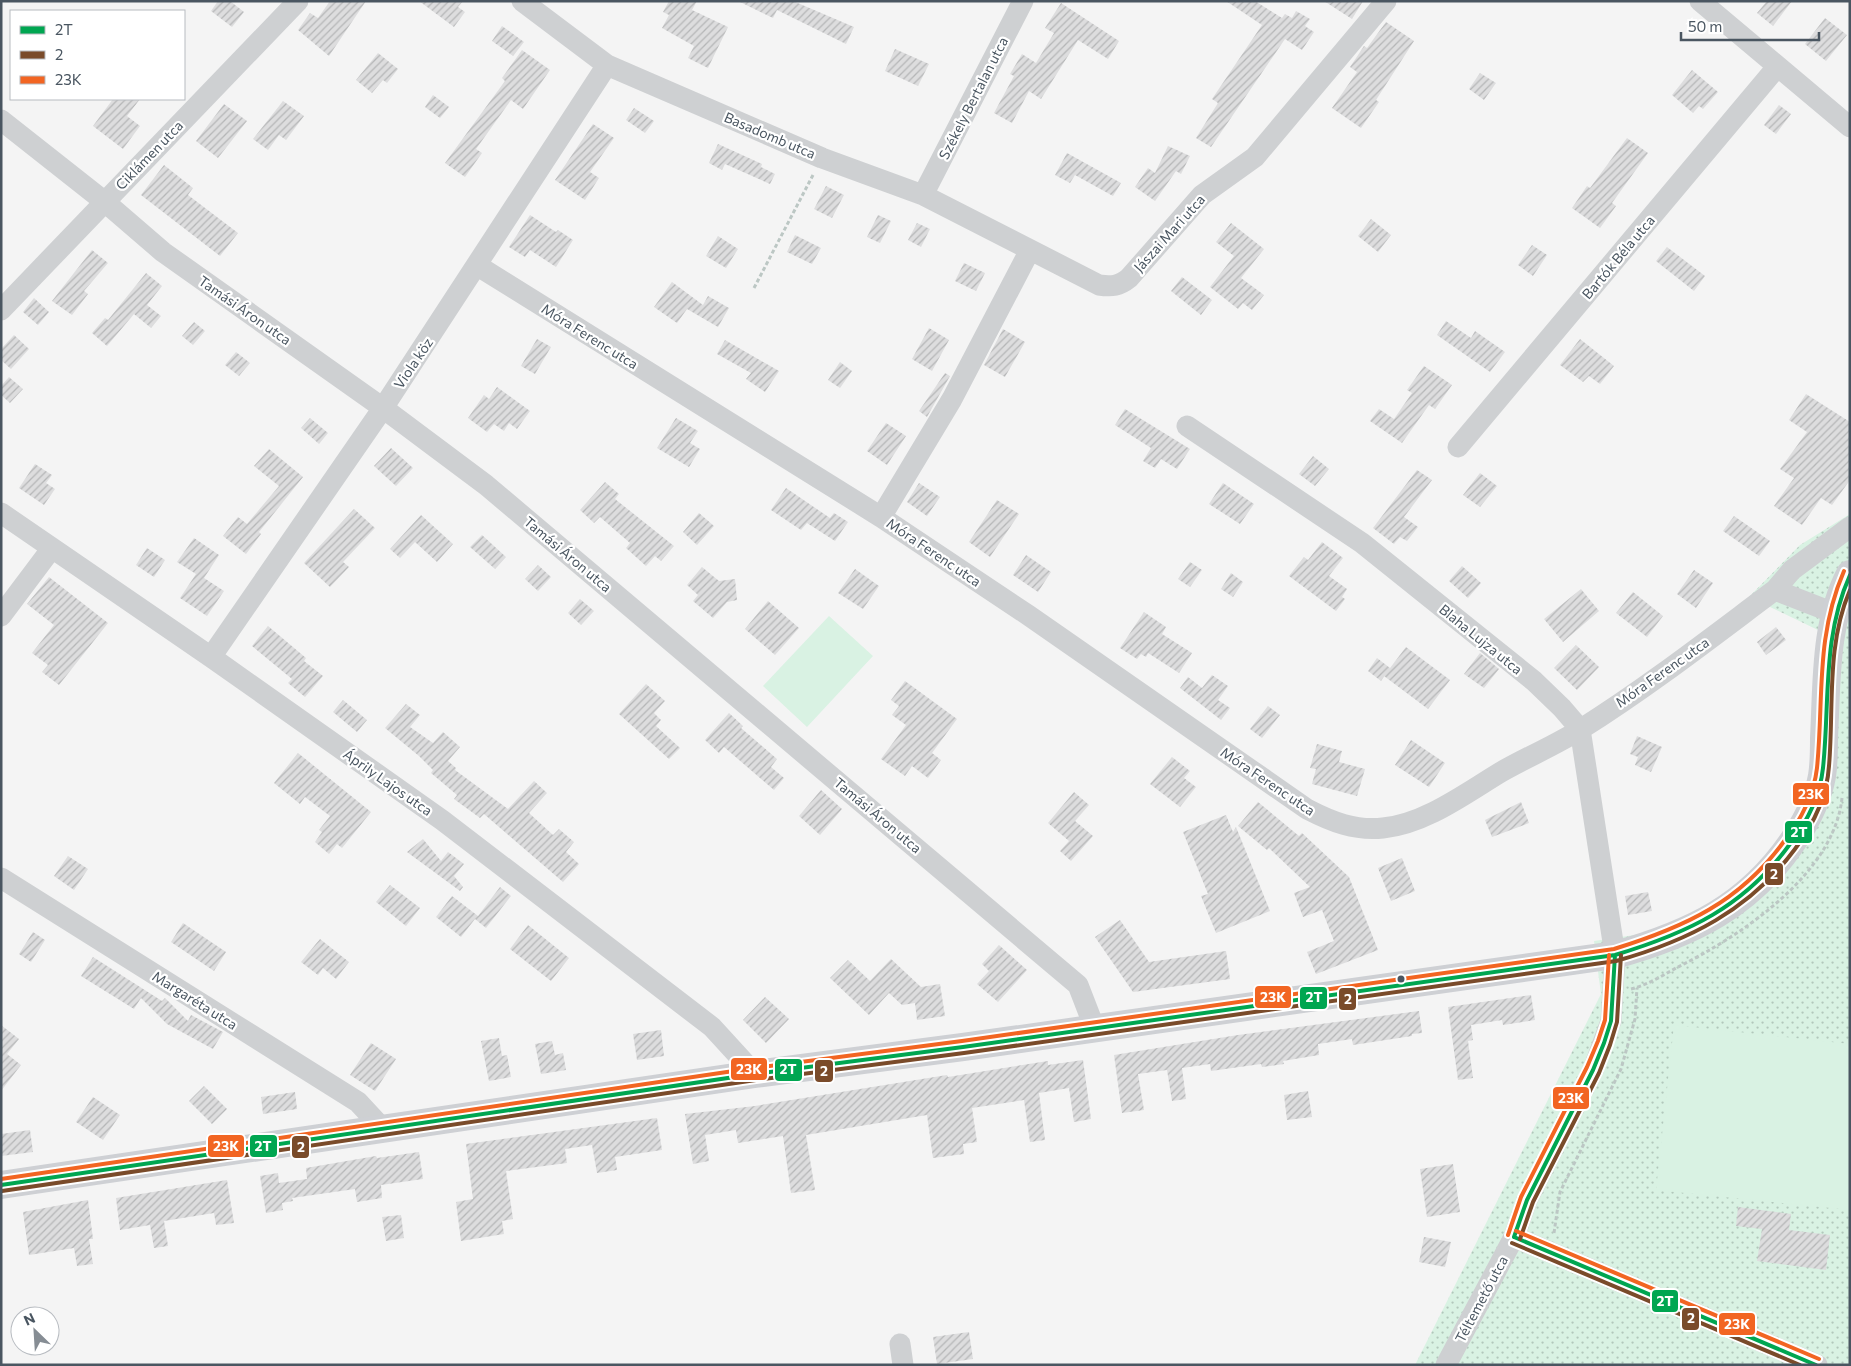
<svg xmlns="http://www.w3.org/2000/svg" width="1851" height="1366" font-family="Commissioner,sans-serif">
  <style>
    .grass { fill: url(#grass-dots) }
    .park { fill: #d9f2e3 }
    .building { fill: url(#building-hatch) }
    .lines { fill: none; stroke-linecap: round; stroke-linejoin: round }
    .path { stroke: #bcc7c4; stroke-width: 3; stroke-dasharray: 4 2.5; stroke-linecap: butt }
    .street { stroke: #ced0d2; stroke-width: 21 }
    .secondary { stroke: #ced0d4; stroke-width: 28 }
    .bus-1-casing { stroke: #fff; stroke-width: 8 }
    .bus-2-casing { stroke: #fff; stroke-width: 8 }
    .bus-3-casing { stroke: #fff; stroke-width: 8 }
    .bus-1 { stroke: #00a651; stroke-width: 4 }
    .bus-2 { stroke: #7a4b2a; stroke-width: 4 }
    .bus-3 { stroke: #f26522; stroke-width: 4 }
    .bus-dot { fill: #4a5661; stroke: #fff; stroke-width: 2 }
    .labels { text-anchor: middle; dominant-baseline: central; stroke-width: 4.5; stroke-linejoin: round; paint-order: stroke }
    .street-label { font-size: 14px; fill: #4a5661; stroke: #fff }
    .line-badge { stroke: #fff; stroke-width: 2 }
    .badge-label { font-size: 14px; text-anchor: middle; font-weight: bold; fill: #fff }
  </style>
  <defs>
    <pattern id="grass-dots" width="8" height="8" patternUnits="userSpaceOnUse" patternTransform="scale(1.25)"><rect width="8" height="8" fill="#d9f2e3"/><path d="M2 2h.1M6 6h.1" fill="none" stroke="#b2c7bb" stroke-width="1.8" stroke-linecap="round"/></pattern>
    <pattern id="building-hatch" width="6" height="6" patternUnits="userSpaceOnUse" patternTransform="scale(1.25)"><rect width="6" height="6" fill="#ddddde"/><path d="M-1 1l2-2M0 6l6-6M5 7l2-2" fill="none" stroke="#b5b6b7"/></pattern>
  </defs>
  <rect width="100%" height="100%" fill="#f4f4f4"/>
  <!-- grass -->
  <path class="grass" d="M1850,514V1365H1415L1601,994L1594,941L1668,930L1720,903L1768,860L1797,816L1811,775L1818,630L1749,597L1800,545Z"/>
  <!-- park -->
  <path class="park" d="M829,616L873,656L807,727L763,686Z
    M1674,1025L1850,1044V1210L1656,1190Z"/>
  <!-- building -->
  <path class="building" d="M218,1H230L244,12L232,27L211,11Z
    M330,1H366L329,56L298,30L310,13L318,18Z
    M419,1H463L458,7L465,12L454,27Z
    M669,1H697L692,10L728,27L708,68L688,58L694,46L662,28L669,15L663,12Z
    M738,1H793L854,27L846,44L777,10L773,18Z
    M1226,1H1255L1282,18L1285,14L1292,18L1296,11L1310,19L1305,26L1314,32L1302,50L1285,39L1211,147L1196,138L1218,103L1212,99L1262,25Z
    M1324,1H1363L1352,19Z
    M1767,1H1792L1773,26L1757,13Z
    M1061,3L1119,41L1108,59L1078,40L1041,99L1029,91L1012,123L994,113L1014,76L1010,74L1022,54L1036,63L1054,33L1045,28Z
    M1825,18L1847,35L1826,61L1805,44Z
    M1386,22L1414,41L1376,100L1379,102L1361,128L1332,108L1357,72L1350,67L1364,46L1367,48Z
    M502,26L524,42L513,56L492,41Z
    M895,49L929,64L918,86L885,71Z
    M522,50L550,70L523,109L511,100L476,149L482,153L465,177L445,163L505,81L502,78Z
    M378,53L398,69L387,83L383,80L372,93L356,80Z
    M1692,70L1718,92L1703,109L1699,106L1693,113L1672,95Z
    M1480,73L1496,83L1484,100L1469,89Z
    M433,95L449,107L440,118L425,107Z
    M113,99H140L127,116L140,126L123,149L93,126Z
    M283,101L304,116L286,140L279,135L268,150L253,139Z
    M224,104L247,121L218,158L196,141Z
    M1779,105L1791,114L1776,134L1764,125Z
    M634,108L654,121L645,133L626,120Z
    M593,124L614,138L590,172L599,178L585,200L555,180Z
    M1627,138L1648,153L1612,203L1616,206L1600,228L1572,208L1587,186L1590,188Z
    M718,144L762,164L761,167L775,174L770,184L725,164L722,170L709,163Z
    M1168,146L1190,156L1181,174L1176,171L1155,201L1135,187L1148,168L1155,173Z
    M1067,153L1121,183L1113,196L1075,175L1070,183L1055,175Z
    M164,165L193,188L188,195L238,233L220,256L141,195Z
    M826,186L844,195L832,218L814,209Z
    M530,215L556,232L558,230L573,240L556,267L530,250L525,257L509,247Z
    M878,215L891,221L880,243L867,237Z
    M1371,219L1391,235L1378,252L1358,236Z
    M917,223L930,229L921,247L908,240Z
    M1231,223L1264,249L1241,278L1264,295L1252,310L1243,303L1238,309L1210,287L1234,256L1216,242Z
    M795,235L821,248L812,264L787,252Z
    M718,236L738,249L726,268L706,256Z
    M1532,245L1547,255L1533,276L1518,265Z
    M1667,247L1705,276L1694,291L1656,261Z
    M92,250L108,263L84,291L88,294L72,315L52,301Z
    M964,263L985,273L976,291L955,281Z
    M146,273L162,286L147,305L161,316L151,328L134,314L107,346L92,333L105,318L108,320Z
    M1182,277L1212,300L1201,315L1171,291Z
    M672,282L703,305L708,296L729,308L718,327L687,309L677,323L654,307Z
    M34,298L49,312L38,325L23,312Z
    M1446,321L1471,338L1475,331L1505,352L1490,372L1437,335Z
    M194,322L205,331L193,345L182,336Z
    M929,328L949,340L932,371L912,359Z
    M1003,329L1025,342L1005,377L984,365Z
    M14,335L29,349L11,369L1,360V349Z
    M537,339L551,347L535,374L521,366Z
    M1580,339L1614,366L1600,384L1589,376L1583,382L1560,365Z
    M725,340L779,371L765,392L746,379L751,373L717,354Z
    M236,352L250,363L239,376L225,365Z
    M840,362L852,371L840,388L828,380Z
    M1424,366L1452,385L1435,409L1429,405L1402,443L1370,421L1379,409L1394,419L1412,393L1407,390Z
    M945,373L950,376L927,417L919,411Z
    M9,377L23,389L10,403L1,395V386Z
    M497,387L530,411L517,429L509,423L504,431L494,424L487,432L468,418L484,395L489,399Z
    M1806,394L1850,422V480L1832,505L1821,498L1802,525L1774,506L1794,478L1780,469L1807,432L1789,420Z
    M1125,409L1190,449L1177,469L1161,459L1155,468L1143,461L1151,448L1115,425Z
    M310,418L328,433L319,444L301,428Z
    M676,418L698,431L690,443L700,449L689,467L657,448Z
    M886,423L906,436L887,465L867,451Z
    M391,448L413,468L396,486L374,466Z
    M269,449L303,477L259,532L261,534L246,554L223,536L238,517L247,524L279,486L254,466Z
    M1313,456L1329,469L1315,486L1299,474Z
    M35,464L52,475L46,483L55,489L44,505L19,488Z
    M1417,470L1432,480L1404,517L1418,527L1407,541L1400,537L1394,544L1373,528Z
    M1480,473L1497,486L1480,507L1463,495Z
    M605,482L619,494L615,499L674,546L661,561L655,556L646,566L626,548L630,543L600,517L594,523L580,510Z
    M919,483L940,497L927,516L907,502Z
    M1223,483L1254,504L1240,524L1209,504Z
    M786,488L830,518L834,513L848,522L835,541L807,523L801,530L771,510Z
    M997,500L1019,514L990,557L969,542Z
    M354,509L375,528L343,562L349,567L330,587L304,563Z
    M699,513L714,526L697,545L683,532Z
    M421,515L453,544L437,562L415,542L400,558L390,549Z
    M1734,516L1770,541L1759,556L1723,531Z
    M482,535L506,557L495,569L470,547Z
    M194,538L219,555L204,578L224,591L207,616L180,598L196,574L177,562Z
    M1322,542L1343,558L1329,576L1347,589L1342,597L1345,599L1336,611L1289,576L1304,557L1308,560Z
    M147,548L165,560L154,577L136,565Z
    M1026,555L1051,572L1038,592L1013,575Z
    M1190,562L1202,570L1190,587L1178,579Z
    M538,565L551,577L538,591L525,579Z
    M1462,566L1481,583L1468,598L1449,581Z
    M702,567L719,581L735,579L737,600L727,602L713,618L693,601L698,595L687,585Z
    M855,569L879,586L863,609L838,593Z
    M1694,570L1713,583L1696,608L1677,594Z
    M1231,573L1243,582L1233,597L1221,589Z
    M49,577L108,623L59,685L42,672L48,665L32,653L54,625L27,604Z
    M1581,589L1599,611L1563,642L1544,619Z
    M1633,592L1663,616L1647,637L1616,613Z
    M580,599L594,611L581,625L568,613Z
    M768,601L799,628L775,655L745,629Z
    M1144,612L1166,627L1162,634L1192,653L1179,673L1148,653L1146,657L1141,654L1137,659L1120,648Z
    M268,626L306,658L304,661L323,676L305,697L288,683L292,679L252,646Z
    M1776,627L1786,640L1766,655L1757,642Z
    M1576,645L1599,667L1577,690L1554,668Z
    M1406,647L1450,680L1428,709L1384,676Z
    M1480,653L1499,669L1484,688L1464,674Z
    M1377,658L1390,668L1381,681L1368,671Z
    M1212,675L1228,686L1218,700L1230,708L1221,720L1180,688L1188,677L1202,688Z
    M905,681L957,719L932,753L941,760L928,778L912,766L905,776L881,759L906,725L892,715L899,706L891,700Z
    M646,684L665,701L654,713L661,720L656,726L680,748L669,759L619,714Z
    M343,700L367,720L357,732L333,712Z
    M406,704L420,715L410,727L433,743L443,732L460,747L448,761L456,768L455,770L508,809L534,781L547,793L529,813L553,835L559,829L574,842L566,852L579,864L563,882L484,814L480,818L454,799L457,795L431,773L433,770L419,756L385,728Z
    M1268,706L1280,715L1262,738L1250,729Z
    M729,713L743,726L741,728L777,759L771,767L784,778L774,790L724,747L719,753L705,740Z
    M1637,736L1662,747L1651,772L1635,765L1638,757L1630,754Z
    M1411,740L1445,763L1429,787L1395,765Z
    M1317,744L1342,751L1339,762L1365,769L1357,796L1312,784L1316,769L1310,768Z
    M298,753L371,812L342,848L337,844L329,854L315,842L322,832L319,830L330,816L305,797L300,804L274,783Z
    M1172,757L1190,771L1184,778L1196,787L1180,807L1150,784Z
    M821,790L842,809L820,835L799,816Z
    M1074,792L1089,805L1075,821L1093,836L1071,861L1060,851L1069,841L1048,823Z
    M1258,802L1299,836L1302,833L1349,877L1378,950L1316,974L1307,952L1334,941L1322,910L1303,917L1294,893L1310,887L1269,848L1267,850L1238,826Z
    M1521,802L1529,823L1492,837L1485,820Z
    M1226,815L1233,832L1236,827L1270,911L1216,933L1201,896L1208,894L1183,832Z
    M423,839L441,861L448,852L464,864L454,876L463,887L460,891L407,852Z
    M68,856L88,869L74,890L54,876Z
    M1402,858L1415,891L1391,901L1378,868Z
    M390,885L420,908L406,926L376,902Z
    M500,887L511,896L486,928L475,919L461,937L436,917L452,896L478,916Z
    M1648,892L1652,911L1628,915L1625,896Z
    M1120,920L1149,962L1226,951L1230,979L1133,992L1095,937Z
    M183,923L226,952L214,971L171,942Z
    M528,925L569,958L551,981L510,949Z
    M33,932L45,940L31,962L19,954Z
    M320,939L349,962L336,979L323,968L318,975L301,962Z
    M999,945L1027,970L998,1002L977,984L989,971L982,964Z
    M93,957L162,1001L165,998L188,1021L191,1015L223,1032L213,1049L167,1024L141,998L134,1009L81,976Z
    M891,959L921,987L940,984L945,1016L917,1020L915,1003L902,1005L889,993L869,1015L830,978L848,960L870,981Z
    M1531,995L1535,1020L1503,1025L1502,1020L1471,1025L1473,1040L1468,1041L1473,1078L1458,1080L1448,1007Z
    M765,997L789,1019L766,1043L743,1020Z
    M1419,1011L1422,1033L1412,1034V1036L1353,1045L1352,1039L1318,1044L1319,1055L1283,1061L1284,1064L1262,1067L1261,1064L1211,1071L1210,1064L1182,1068L1186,1099L1172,1101L1167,1070L1138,1074L1144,1110L1122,1113L1114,1055L1238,1035Z
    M1,1025L19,1039L7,1054L21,1065L1,1091Z
    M661,1030L664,1056L637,1060L633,1034Z
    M499,1038L502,1056L507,1055L511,1077L489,1081L481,1041Z
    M552,1041L555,1055L563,1053L566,1070L541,1074L535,1044Z
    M371,1043L396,1059L375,1091L350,1075Z
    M1083,1060L1091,1119L1074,1122L1069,1088L1039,1093L1045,1140L1030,1142L1024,1100L972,1108L977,1142L963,1144L964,1154L933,1158L927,1115L806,1135L815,1190L791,1193L783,1136L738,1143L736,1130L705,1135L709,1161L693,1164L685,1114L755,1106L947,1075L948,1077L1048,1061V1065Z
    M204,1086L227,1109L212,1124L189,1101Z
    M1308,1091L1312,1117L1287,1120L1284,1095Z
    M295,1092L297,1109L263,1114L261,1097Z
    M93,1097L120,1115L103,1140L76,1122Z
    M657,1118L662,1150L615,1157L617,1170L597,1173L592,1145L565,1149L567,1163L506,1171L513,1219L502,1221L504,1234L461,1241L456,1202L473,1199L466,1144Z
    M30,1130L33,1152L1,1156V1134Z
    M419,1152L423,1179L381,1185L382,1198L357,1202L355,1189L292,1198L293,1201L282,1203L283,1210L266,1213L260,1176L278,1173L279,1183L307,1179L306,1168L376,1156L377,1158Z
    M1453,1164L1460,1212L1427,1217L1420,1169Z
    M227,1180L234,1223L216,1225L214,1213L164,1221L168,1246L154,1248L150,1225L120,1230L116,1198Z
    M88,1200L93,1239H89L93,1264L77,1266L74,1248L29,1255L23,1212Z
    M1738,1207L1791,1214L1789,1230L1830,1235L1826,1270L1757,1261L1762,1229L1736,1226Z
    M401,1215L404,1238L386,1241L382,1217Z
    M1424,1237L1451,1242L1445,1267L1419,1262Z
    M969,1332L973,1359L937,1364L933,1337Z"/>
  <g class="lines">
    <!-- path -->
    <path class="path" d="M754,288L813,175
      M1631,989C1647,985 1662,976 1676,968C1739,937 1834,875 1842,798
      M1554,1233L1560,1192L1621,1069L1635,1019L1637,988"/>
    <!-- street -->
    <path class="street" d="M522,1L607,65L822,158L923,195L1099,285C1112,287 1119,286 1129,278L1202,195L1255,157L1386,1
      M1700,1L1850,127
      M1,120L105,202L163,252L383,408L486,485L1078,985L1095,1029
      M923,195L1023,1
      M478,266L881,517L1028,615L1307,809C1332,822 1355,831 1383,828C1425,824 1466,793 1501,772C1527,757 1556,745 1581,729C1648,687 1712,637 1775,590L1792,570L1850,527
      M1,310L298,1
      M1187,426L1362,543L1534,681L1562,708L1580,729L1615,955L1611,1021L1593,1070L1527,1200L1514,1237L1446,1365
      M1458,447L1777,67
      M1,513L211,657L442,820L712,1027L755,1074
      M881,517L952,399L1030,250
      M1775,590L1834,613
      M1,616L52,548
      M211,657L383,408L607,65
      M1,878L358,1102L383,1129
      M1514,1237L1817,1365
      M900,1344L903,1365"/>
    <!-- secondary -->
    <path class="secondary" d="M1,1185L755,1074L963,1047L1615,955C1691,934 1750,906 1795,838C1807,820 1818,798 1822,776C1824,764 1824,750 1824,738C1827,684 1824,624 1850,574"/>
    <defs>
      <path id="bus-1" d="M1,1185L755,1074L963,1047L1615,955C1688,933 1744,907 1790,844C1807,822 1820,796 1823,768C1830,702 1822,637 1850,575
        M1514,1237L1816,1365
        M1514,1237L1527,1200L1593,1070L1604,1043L1611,1021L1615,955"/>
      <path id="bus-2" d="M2,1191L756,1080L964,1053L1616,961C1688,941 1750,910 1795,849C1813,825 1827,796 1829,766C1834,708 1826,645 1850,590
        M1520,1239L1533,1202L1599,1073L1610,1045L1617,1022L1621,955
        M1512,1243L1800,1365"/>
      <path id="bus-3" d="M1,1179L754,1068L962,1041L1614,949C1685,927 1740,902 1785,840C1801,820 1814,794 1817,768C1824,699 1815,638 1844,571
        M1516,1231L1819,1359
        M1508,1235L1521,1197L1587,1067L1598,1041L1605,1020L1609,955"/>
    </defs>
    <!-- bus-1 casing -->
    <use href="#bus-1" class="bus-1-casing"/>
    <!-- bus-2 casing -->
    <use href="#bus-2" class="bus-2-casing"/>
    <!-- bus-3 casing -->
    <use href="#bus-3" class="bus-3-casing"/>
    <!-- bus-1 -->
    <use href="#bus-1" class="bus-1"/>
    <!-- bus-2 -->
    <use href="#bus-2" class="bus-2"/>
    <!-- bus-3 -->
    <use href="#bus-3" class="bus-3"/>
  </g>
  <!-- markers -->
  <circle class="bus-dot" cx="1401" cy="979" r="4.5"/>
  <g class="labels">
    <!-- street labels -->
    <g class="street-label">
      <text transform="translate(973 98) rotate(-63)">Székely Bertalan utca</text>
      <text transform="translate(770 135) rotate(23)">Basadomb utca</text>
      <text transform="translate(149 155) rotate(-46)">Ciklámen utca</text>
      <text transform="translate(1169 233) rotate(-48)">Jászai Mari utca</text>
      <text transform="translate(1618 257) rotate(-50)">Bartók Béla utca</text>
      <text transform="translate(245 310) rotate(35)">Tamási Áron utca</text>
      <text transform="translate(590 336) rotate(32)">Móra Ferenc utca</text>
      <text transform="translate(413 363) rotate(-56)">Viola köz</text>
      <text transform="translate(934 552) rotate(34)">Móra Ferenc utca</text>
      <text transform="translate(568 554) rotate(40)">Tamási Áron utca</text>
      <text transform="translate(1481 639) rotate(39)">Blaha Lujza utca</text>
      <text transform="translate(1662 672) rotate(-35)">Móra Ferenc utca</text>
      <text transform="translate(1268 781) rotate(34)">Móra Ferenc utca</text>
      <text transform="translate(388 782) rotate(35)">Áprily Lajos utca</text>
      <text transform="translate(878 815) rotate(40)">Tamási Áron utca</text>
      <text transform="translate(195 1000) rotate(32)">Margaréta utca</text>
      <text transform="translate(1481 1299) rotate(-62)">Téltemető utca</text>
    </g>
  </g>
  <g class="line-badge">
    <rect x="1792" y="782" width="38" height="24" rx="5" fill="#f26522"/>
    <rect x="1784" y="820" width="29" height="24" rx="5" fill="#00a651"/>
    <rect x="1764" y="862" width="20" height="24" rx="5" fill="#7a4b2a"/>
    <rect x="1254" y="985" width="38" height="24" rx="5" fill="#f26522"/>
    <rect x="1299" y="986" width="29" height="24" rx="5" fill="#00a651"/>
    <rect x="1338" y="987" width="19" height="24" rx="5" fill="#7a4b2a"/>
    <rect x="730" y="1057" width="38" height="24" rx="5" fill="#f26522"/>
    <rect x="774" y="1058" width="29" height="24" rx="5" fill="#00a651"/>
    <rect x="814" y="1059" width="20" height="24" rx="5" fill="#7a4b2a"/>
    <rect x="1552" y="1086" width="38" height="24" rx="5" fill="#f26522"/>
    <rect x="207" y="1134" width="38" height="24" rx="5" fill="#f26522"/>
    <rect x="249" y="1134" width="29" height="24" rx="5" fill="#00a651"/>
    <rect x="291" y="1135" width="19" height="24" rx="5" fill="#7a4b2a"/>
    <rect x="1651" y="1289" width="28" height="24" rx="5" fill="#00a651"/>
    <rect x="1681" y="1307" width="19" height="24" rx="5" fill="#7a4b2a"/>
    <rect x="1718" y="1312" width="38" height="24" rx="5" fill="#f26522"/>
  </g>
  <g class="badge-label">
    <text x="1811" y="799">23K</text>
    <text x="1799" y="837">2T</text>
    <text x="1774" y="879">2</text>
    <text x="1273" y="1002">23K</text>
    <text x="1314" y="1002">2T</text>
    <text x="1348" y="1004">2</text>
    <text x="749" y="1074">23K</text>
    <text x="788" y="1074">2T</text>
    <text x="824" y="1076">2</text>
    <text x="1571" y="1103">23K</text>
    <text x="226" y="1151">23K</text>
    <text x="263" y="1151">2T</text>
    <text x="301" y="1152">2</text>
    <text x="1665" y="1306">2T</text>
    <text x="1691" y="1323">2</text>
    <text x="1737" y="1329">23K</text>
  </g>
  <!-- border -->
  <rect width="1851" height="1366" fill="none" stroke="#4a5661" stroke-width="5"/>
  <!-- legend -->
  <rect x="10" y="10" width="175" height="90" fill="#ffffff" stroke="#b7bbc0"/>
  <rect x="20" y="26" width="25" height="8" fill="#00a651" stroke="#b7bbc0"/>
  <text x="55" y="35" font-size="15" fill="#4a5661">2T</text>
  <rect x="20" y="51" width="25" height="8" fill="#7a4b2a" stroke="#b7bbc0"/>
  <text x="55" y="60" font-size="15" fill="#4a5661">2</text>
  <rect x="20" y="76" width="25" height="8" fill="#f26522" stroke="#b7bbc0"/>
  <text x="55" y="85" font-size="15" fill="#4a5661">23K</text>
  <!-- north arrow -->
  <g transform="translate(35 1331) rotate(335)"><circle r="24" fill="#ffffff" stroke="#b7bbc0"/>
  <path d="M0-4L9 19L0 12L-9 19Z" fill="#868d94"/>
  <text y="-8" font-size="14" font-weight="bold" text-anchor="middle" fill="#4a5661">N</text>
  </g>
  <!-- scale -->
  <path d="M1681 32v8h138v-8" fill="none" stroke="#4a5661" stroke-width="2.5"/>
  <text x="1688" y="32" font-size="15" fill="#4a5661" stroke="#ffffff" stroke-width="4" paint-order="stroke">50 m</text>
</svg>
